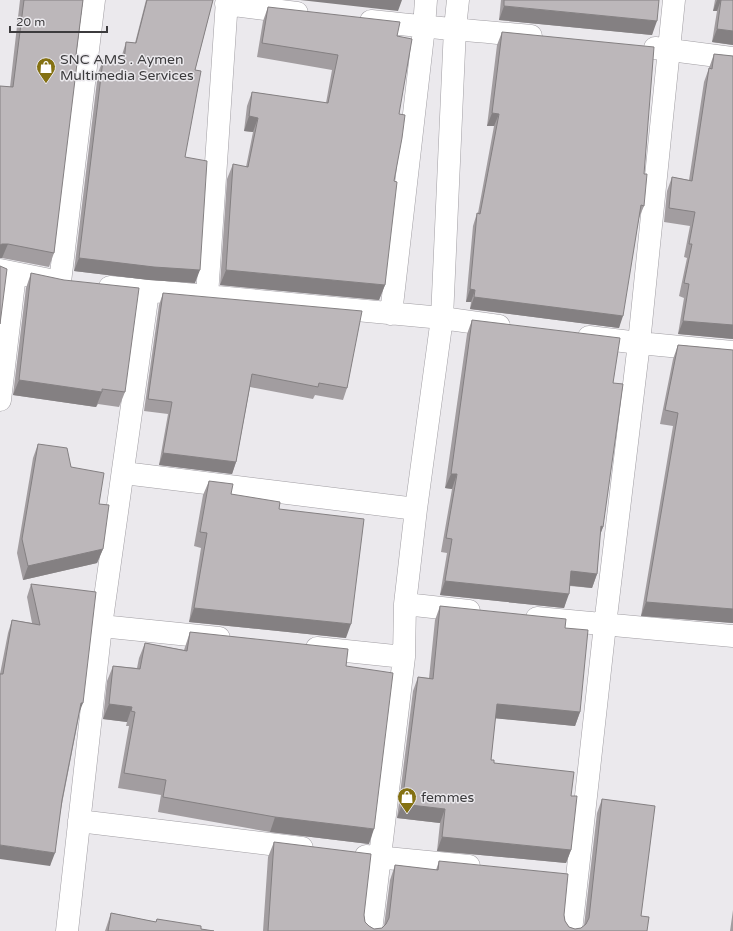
<svg xmlns="http://www.w3.org/2000/svg" width="733" height="931" font-family="'Varela Round',sans-serif">
  <style>
    .lines { fill: none; stroke-linecap: round; stroke-linejoin: round }
    .street-casing { stroke: #a19ea3; stroke-width: 23 }
    .street { stroke: #fff; stroke-width: 22 }
    .wall { fill: #a29da0 }
    .shaded-wall { fill: #848082 }
    .building { fill: #bcb7ba; stroke: #848082 }
    .labels { text-anchor: middle; dominant-baseline: central; stroke-width: 3; stroke-linejoin: round; paint-order: stroke }
    .poi-label { font-size: 14px; fill: #3c3b3d; stroke: #ebe9ed; text-anchor: start }
  </style>
  <rect width="100%" height="100%" fill="#ebe9ed"/>
  <g class="lines">
    <defs>
      <path id="street" d="M226,4L297,13
        M371,21C424,27 478,31 531,36
        M655,48L733,58
        M0,270L60,282
        M60,282L94,0
        M110,287L442,318L499,326
        M207,296L227,0
        M391,314L424,27L426,0
        M589,337L639,343L733,352
        M0,400L15,274
        M124,473L416,509
        M405,604L469,611
        M537,618L733,636
        M101,626L219,638
        M317,648L404,657
        M79,821L302,848
        M366,856L469,866
        M67,931L101,626L148,292
        M371,931L404,657L405,604L416,509L442,318L455,28L458,0
        M571,931L605,625L639,343L674,0"/>
    </defs>
    <!-- street casing -->
    <use href="#street" class="street-casing"/>
    <!-- street -->
    <use href="#street" class="street"/>
  </g>
  <!-- wall -->
  <path class="wall" d="M20,0H83L76,55L54,253L49,267L2,258H0V86L10,87Z
    M146,0H213L195,70L185,157L195,283L149,280L74,271L98,73L103,60L121,62L122,55L126,42L135,43Z
    M501,0H659L652,35L499,20Z
    M715,0H733V45L712,42L717,11H713Z
    M268,7L397,36L399,114L394,181L385,285L379,300L220,285L227,179L233,164L246,167L253,132L244,131L247,106L252,92L326,103L332,70L257,57L263,21Z
    M502,32L644,174V206L639,218L619,328L470,309L471,302H466L473,226L477,213H478L494,126H487L497,45Z
    M714,54L733,56V339L678,334L684,298L679,296L687,258L684,257L690,226L664,222L667,191L672,177L689,180L704,82Z
    M31,273L125,392L119,407L98,404L96,407L13,395L26,288Z
    M163,293L347,388L343,400L315,395L313,399L250,387L236,462L232,474L159,465L168,414L144,411L159,305Z
    M472,320L613,383L603,527L600,534L597,574L592,588L570,586L564,608L440,595L447,553L441,552L452,489L445,488L467,334Z
    M678,345L733,350V623L641,616L673,426L660,424L673,359Z
    M38,444L71,467L99,504L103,549L97,563L23,580L17,553L33,458Z
    M209,481L231,494L279,509L346,638L189,622L201,548L194,546L203,495Z
    M31,584L79,716L50,866L0,674L8,633L12,620L32,623L27,597Z
    M440,606L565,628L580,712L575,726L495,718L491,760L494,763L571,796V850L566,863L437,851L440,823L397,818L413,691L418,677L429,678L435,620Z
    M190,632L346,666L369,844L270,832L158,812L161,795L118,788L129,726H126L127,722L103,719L107,681L113,666L137,668L139,658L145,643L184,650Z
    M602,799L641,916L647,931H263L268,857L274,842L364,915L365,922L369,926L374,929L382,928L384,926L390,880L395,865L436,870L439,861L564,915L565,921L569,927L575,929L581,928L584,926L597,813Z
    M733,910V931H730Z
    M111,913L156,922L157,919L201,929L214,931H105Z"/>
  <!-- shaded-wall -->
  <path class="shaded-wall" d="M300,0H402L398,11Z
    M717,0H721L717,11H713Z
    M504,6L657,21L652,35L499,20Z
    M717,29L733,31V45L712,42Z
    M492,113L499,114L494,126H487Z
    M249,116L258,118L253,132L244,131Z
    M2,244H8L2,258H0V245Z
    M79,258L200,270L195,283L149,280L74,271Z
    M226,270L385,285L379,300L220,285Z
    M470,289L475,290L471,302H466Z
    M474,297L623,316L619,328L470,309Z
    M683,321L733,325V339L678,334Z
    M19,380L102,392L96,407L13,395Z
    M163,453L236,462L232,474L159,465Z
    M451,474H457L452,489L445,488Z
    M601,526L603,527L598,541Z
    M103,549L97,563L23,580L28,566Z
    M571,571L597,574L592,588L566,585Z
    M445,581L569,594L564,608L440,595Z
    M646,602L733,609V623L641,616Z
    M194,608L351,624L346,638L189,622Z
    M81,703H83L78,716Z
    M109,704L132,707L127,722L103,719Z
    M497,704L580,712L575,726L492,718Z
    M402,804L445,809L440,823L397,818Z
    M275,817L374,829L369,844L270,832Z
    M442,837L571,850L566,863L437,851Z
    M0,845L55,853L50,866L0,859Z"/>
  <!-- building -->
  <path class="building" d="M24,0H83L76,55H78L54,253L8,244H2L0,245V86L13,87Z
    M147,0H213L195,70L201,71L185,157L207,161L200,270L154,267L79,258L103,60L124,62L126,42L136,43Z
    M504,0H659L657,21L504,6Z
    M721,0H733V31L717,29Z
    M268,7L400,22L397,36L412,39L399,114L405,115L402,138L394,181L397,182L385,285L226,270L233,164L248,167L258,118L249,116L252,92L328,103L338,55L262,43Z
    M502,32L654,47L644,174H647L644,206L641,205L623,316L474,297L475,290L470,289L477,213L480,214L499,114L492,113Z
    M714,54L733,56V325L683,321L689,284L684,283L692,244H689L695,212L669,208L672,177L692,181L709,68L712,69Z
    M0,266L7,269L0,324Z
    M31,273L64,280L139,288L125,392L102,389V392L19,380Z
    M163,293L362,311L347,388L319,383L318,387L252,374L236,462L163,453L172,402L148,399Z
    M472,320L620,338L613,383L623,384L603,527L601,526L597,574L571,571L569,594L445,581L452,539L446,538L457,474H451Z
    M678,345L733,350V609L646,602L678,413L665,410Z
    M38,444L67,448L71,467L104,473L99,504L109,505L103,549L28,566L22,539Z
    M209,481L233,484L231,494L280,502L279,509L364,519L351,624L194,608L207,533L200,532Z
    M31,584L96,592L83,703H81L62,800L55,853L0,845V674H3L12,620L40,625Z
    M440,606L566,619L565,628L588,630L580,712L497,704L491,760H494V763L574,772L571,796H577L571,850L442,837L445,809L402,804L418,677L433,679Z
    M190,632L348,649L346,666L393,673L374,829L275,817L163,797L166,780L124,773L135,712L131,711L132,707L109,704L113,666L140,669L145,643L187,651Z
    M602,799L655,806L641,916L649,917L647,931H268L274,842L371,854L364,915L365,922L369,926L374,929L382,928L386,924L389,918L395,865L438,870L439,861L568,874L564,915L565,921L569,927L575,929L581,928L586,924L589,918Z
    M111,913L156,922L157,919L201,926V929L214,931H108Z"/>
  <!-- icons -->
  <defs>
    <symbol id="shop-pin" viewBox="-11 -11 22 30"><path d="M0 17L-7.5 6A9.5 9.5 0 1 1 7.5 6Z" fill="#847112" stroke="#ebe9ed"/><path d="M-5-2.5h2.3a2.7 3.5 0 0 1 5.4 0H5L5.5 6h-11ZM-1.5-2.5h3a1.5 2.3 0 0 0-3 0Z" fill="#fff"/></symbol>
  </defs>
  <g fill-rule="evenodd">
    <use href="#shop-pin" x="35" y="56" width="22" height="30"/>
    <use href="#shop-pin" x="396" y="786" width="22" height="30"/>
  </g>
  <g class="labels">
    <!-- poi labels -->
    <g class="poi-label">
      <text x="60" y="59">SNC AMS . Aymen<tspan x="60" dy="16">Multimedia Services</tspan></text>
      <text x="421" y="797">femmes</text>
    </g>
  </g>
  <!-- scale -->
  <path d="M10 26v6h97v-6" fill="none" stroke="#3c3b3d" stroke-width="2"/>
  <text x="16" y="26" font-size="12" fill="#3c3b3d" stroke="#ebe9ed" stroke-width="3" paint-order="stroke">20 m</text>
</svg>
